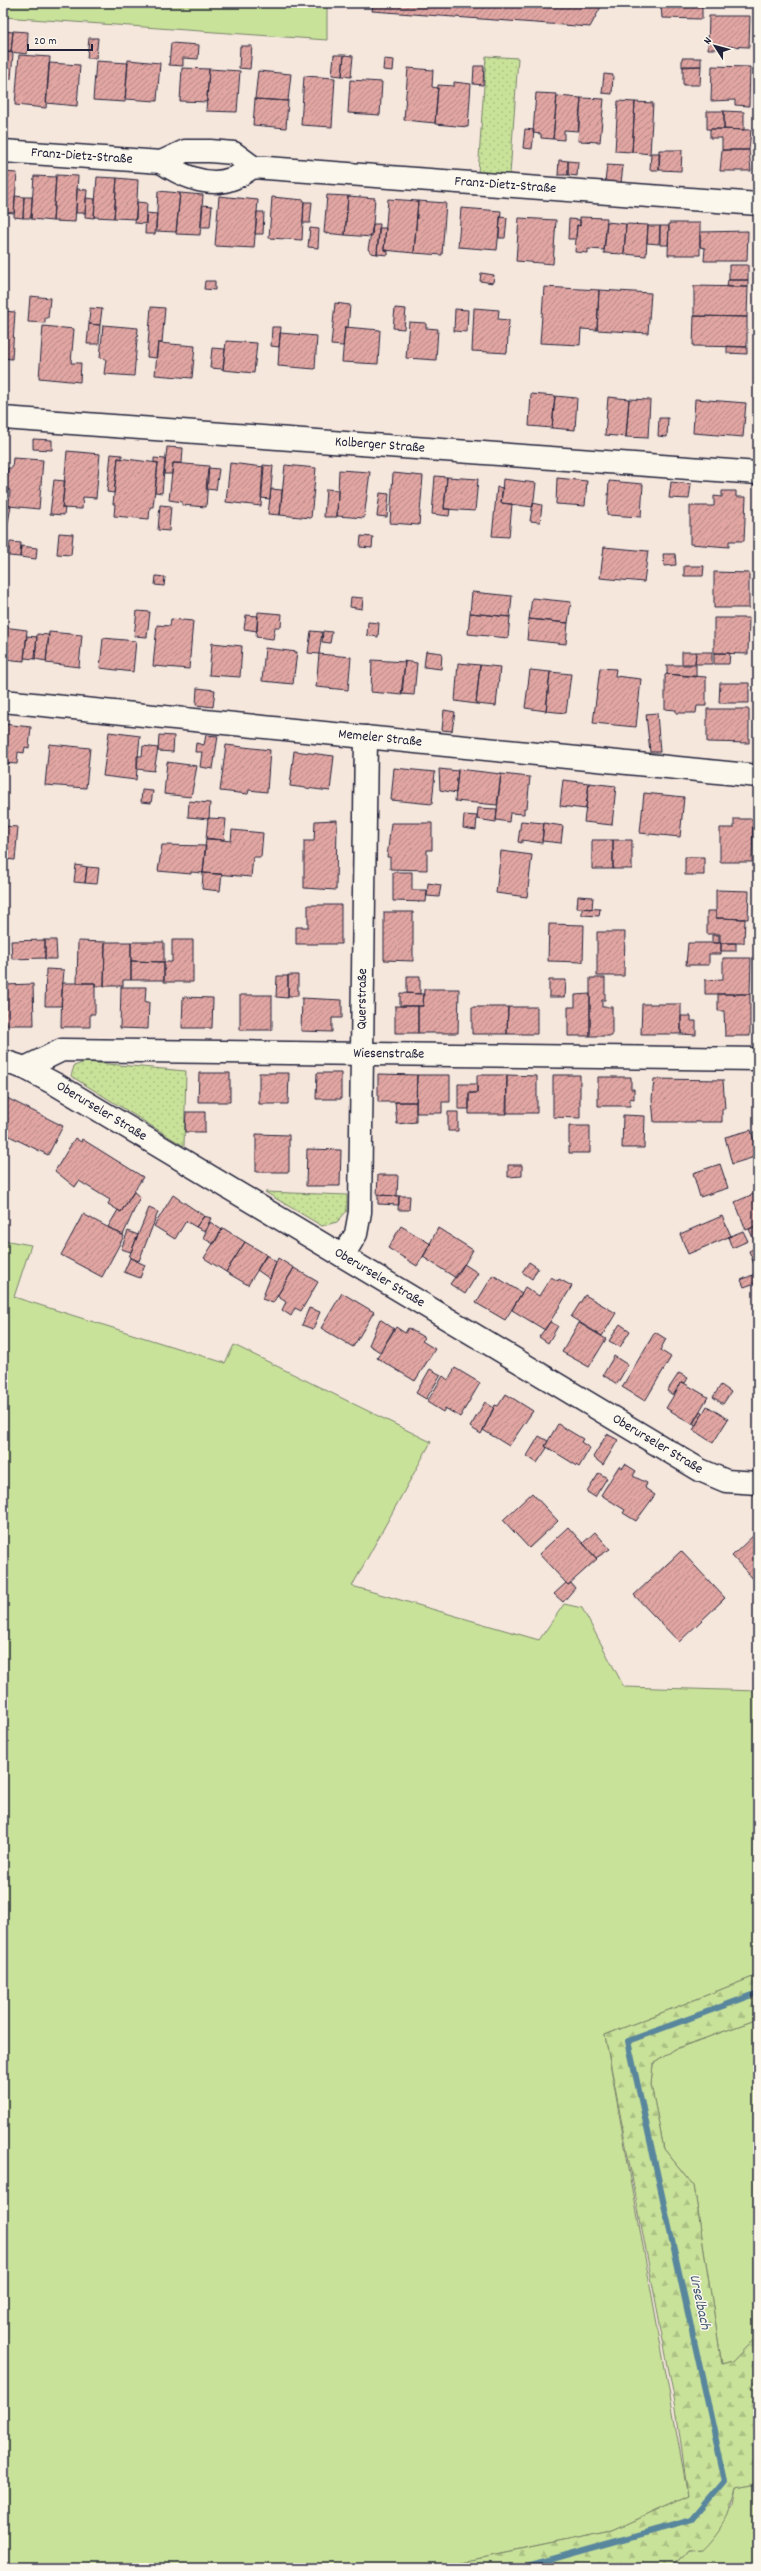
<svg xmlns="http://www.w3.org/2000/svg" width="761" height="2571" font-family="Dekko,sans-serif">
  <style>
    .grass { fill: #c9e299; stroke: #76826a }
    .forest { fill: url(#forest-firs); stroke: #76826a }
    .park { fill: url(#park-dots); stroke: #76826a }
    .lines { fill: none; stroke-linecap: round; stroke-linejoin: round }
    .stream { stroke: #59869d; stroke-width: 6 }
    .building { fill: url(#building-hatch); stroke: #22223b }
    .street-casing { stroke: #22223b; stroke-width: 25 }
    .street { stroke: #fbf7ec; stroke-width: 22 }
    .labels { text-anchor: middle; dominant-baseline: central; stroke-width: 3; stroke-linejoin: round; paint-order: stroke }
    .street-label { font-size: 14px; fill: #22223b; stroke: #fbf7ec }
    .water-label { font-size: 15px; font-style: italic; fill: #425c74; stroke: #fbf7ec }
  </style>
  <defs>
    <pattern id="forest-firs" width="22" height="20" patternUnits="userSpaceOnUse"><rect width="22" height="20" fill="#c9e299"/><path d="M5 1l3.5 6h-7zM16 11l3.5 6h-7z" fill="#acc285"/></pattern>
    <pattern id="park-dots" width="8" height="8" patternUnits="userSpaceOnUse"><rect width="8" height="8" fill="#c9e299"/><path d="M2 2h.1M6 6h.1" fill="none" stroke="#acc285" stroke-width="1.8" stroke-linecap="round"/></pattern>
    <pattern id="building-hatch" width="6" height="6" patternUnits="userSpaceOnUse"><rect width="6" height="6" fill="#e1a6a2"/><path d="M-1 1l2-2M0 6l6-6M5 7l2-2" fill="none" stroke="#b68785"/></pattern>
  </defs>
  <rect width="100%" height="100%" fill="#f6e7dd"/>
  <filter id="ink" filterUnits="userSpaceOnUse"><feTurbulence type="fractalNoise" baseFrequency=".025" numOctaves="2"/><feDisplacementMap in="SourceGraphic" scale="8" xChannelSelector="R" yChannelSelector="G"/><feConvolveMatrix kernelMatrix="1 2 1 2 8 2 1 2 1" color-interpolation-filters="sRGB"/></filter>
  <g filter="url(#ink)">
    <!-- grass -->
    <path class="grass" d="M3,3H327V40L3,17Z
      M3,1240L31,1245L14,1297L225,1363L234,1345L431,1442L352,1586L539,1640L564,1604L582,1608L624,1687L758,1691V1975L605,2035L688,2496L612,2531L433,2568H3Z
      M758,2019V2335L732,2362L722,2365L694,2186L664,2149L651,2085L653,2064L675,2049Z
      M756,2484L758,2486V2568H672L687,2550L702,2549L733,2506L736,2488Z"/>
    <!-- forest -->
    <path class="forest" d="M758,1975V2019L675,2049L653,2064L651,2085L664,2149L694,2186L722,2365L732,2362L758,2335V2486L756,2484L736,2488C731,2512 719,2533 702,2549L687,2550L672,2568H433L612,2531L688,2496L676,2408L605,2035Z"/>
    <!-- park -->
    <path class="park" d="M486,56L518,58L510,175L478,173Z
      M85,1062L186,1071L184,1146L71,1076L74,1066Z
      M265,1192L347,1195V1211L337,1222L322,1226Z"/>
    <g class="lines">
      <!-- stream -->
      <path class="stream" d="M520,2568L692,2520L725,2481L628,2041L758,1993"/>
    </g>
    <!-- building -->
    <path class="building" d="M373,3H603L590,27L372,11Z
      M661,5L702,6V19L662,18Z
      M709,16H750L749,47L723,46V49H708Z
      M3,31L13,32L11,52H3Z
      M13,31L28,32L27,54L11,52Z
      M89,38H98L96,58H87Z
      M171,43L199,45L198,59L183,58V66L169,65Z
      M240,46H252L250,69L239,68Z
      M3,52L13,53L11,79H4L6,54Z
      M3,54H6L3,92Z
      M19,55L50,57L46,108L15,105Z
      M334,55H344L342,76L332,75Z
      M344,55L353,56L351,77L342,76Z
      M682,58H701V66L682,67Z
      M384,59L394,60L393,71L383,70Z
      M128,60L160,63L157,101L125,99Z
      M96,61L128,63L125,102L93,100Z
      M49,63L80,65L77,106L46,103Z
      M474,66H484L483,85L473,84Z
      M683,66H701L700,85H683Z
      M712,66L750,67L749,106L735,105V100L711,101Z
      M182,68L209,69L207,102L180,101Z
      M408,68L433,70L432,87L438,88L435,123L404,120Z
      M209,69L240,71L237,112L206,111Z
      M258,71L291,74L288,101L255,99Z
      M604,74L613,75L612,94L602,93Z
      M304,76L335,78L332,127L301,125Z
      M350,80L382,82L380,115L348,113Z
      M454,82L471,84L468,127L435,124L438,85L454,86Z
      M536,93L557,94L553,139L541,138V134L533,133Z
      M557,96L581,98L578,131L564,130V140L553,139Z
      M581,98L604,99L600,142L578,141Z
      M255,99L288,101L286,128L253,125Z
      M618,101L635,102L632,152L615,151Z
      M635,102L653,103L650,154L632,152Z
      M707,111H724V129H707Z
      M724,111L744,112V130L724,129Z
      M525,129L534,130L532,149L523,148Z
      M710,129L751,130L749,150H722V138H710Z
      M659,150H682L681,171L659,170Z
      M722,150H749L751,171H720Z
      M651,153H660L659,170H650Z
      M559,160L568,161V175H558Z
      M568,161L578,162L577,176L568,175Z
      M607,165L623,166L621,183L605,182Z
      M3,172L17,173L14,213L3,212Z
      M56,175L78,176L75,222L53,221Z
      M34,176L56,177L53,221L31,219Z
      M97,177L117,178L114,218L94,217Z
      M117,178L138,180L136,219L114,218Z
      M77,189L87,190L85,213H76Z
      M158,191L180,193L176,232L156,231Z
      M180,193L203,195L200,235L176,234Z
      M327,195L348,196L345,235L324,233Z
      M15,196L24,197L23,218L14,217Z
      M219,196L258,200L254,248L215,246Z
      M348,196L375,198L372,237L345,235Z
      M24,197H32L31,218H23Z
      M272,197L304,200L302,240L269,238Z
      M86,198L95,199L94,218L85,217Z
      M388,199L418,201L414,253L384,250Z
      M418,201L446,203L442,255L414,253Z
      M137,202L147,203L146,224L135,223Z
      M304,202H312L310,223H303Z
      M203,205L212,206L210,227H201Z
      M461,208L501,211L497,250L458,247Z
      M257,212H264L263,234H255Z
      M146,213L157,214L155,234H145Z
      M500,217L507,218L505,238H499Z
      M580,217L607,218L604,250L588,249V253L575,252L577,225L580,226Z
      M519,218L556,220L553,264L516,261Z
      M569,219L580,220V226L577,225L576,239H568Z
      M607,222L626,224L624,254L604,253Z
      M669,223H700V255H668Z
      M373,224H380L377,254L371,253L368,249Z
      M626,224L648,225L646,256L624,254Z
      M648,226H660L659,244L647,243Z
      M660,226H669L668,245H660Z
      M310,228L319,229L318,248L308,247Z
      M379,228H386L384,250L388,251V255L377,254Z
      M748,231L747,261H704L705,248L700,247V232Z
      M729,265H748V280H729Z
      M481,273L494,275L493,283L480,281Z
      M728,280H748V287H727Z
      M205,281H215V290L204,289Z
      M694,286L748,287L747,317L694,316Z
      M544,287L599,290L597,330L581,329L580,345L540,343Z
      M599,290L651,293L648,333L597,330Z
      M30,296L50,298L48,318H45V323L28,322Z
      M335,303L350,305L348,328L345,327L343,346L331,345Z
      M151,307L165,308L162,343H158L156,358L147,357Z
      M90,308L102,309L100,325L89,324Z
      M395,308L406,309L404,329L393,328Z
      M474,308L499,310L498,319L509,320L507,353L472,351Z
      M455,309L468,310L467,332L454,331Z
      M3,311L15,312L12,359L3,358Z
      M694,316L747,317V347L693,346Z
      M409,322L426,323V328L438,329L436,360L406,358Z
      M89,324L100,325L99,344H87Z
      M103,325L138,328L134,376L104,374L106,359L100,358Z
      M43,326L74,329L71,363H81L80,382L39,378Z
      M272,327H281L279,347L271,346Z
      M345,327L380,330L378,364L342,362Z
      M280,333L317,336L315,369L278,366Z
      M226,341L257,343L254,373L223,370Z
      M158,343L195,346L192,378L155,375Z
      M727,346L747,347V354L727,353Z
      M212,348L225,349L223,369L210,368Z
      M531,394L555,396L552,428L529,426Z
      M555,396L577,398L575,430L552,428Z
      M608,397L629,399L626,437L605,435Z
      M629,399L650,400L648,438L626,437Z
      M695,399L746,403L743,437L693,433Z
      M659,418H668L667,437L658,436Z
      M33,439L52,440V450L33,449Z
      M167,447L183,448L182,463H173L172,474H164Z
      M67,451L100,454L96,498L83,497L82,509L62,508Z
      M111,454L122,455V459L118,458L114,493L107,492Z
      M13,458L43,460L39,509L9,506L10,490H6L8,468H12Z
      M118,458L158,463L153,507H150L149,519L114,516L115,504H113Z
      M154,458L165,459L162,493L155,492L158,463L154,462Z
      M173,463L209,466L206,507L182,505V502L169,500Z
      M230,463L264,467L261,506L226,502Z
      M263,465L273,466L270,499L261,498Z
      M285,465L316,468L311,518L280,515Z
      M208,468L219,469L216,490L206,489Z
      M339,470L370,472L364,518L337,516Z
      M393,473L423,476L419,525L390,523Z
      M435,476L447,477L444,509H450L449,516L432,514Z
      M447,477L478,479L475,511L444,509Z
      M557,478L587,481L585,506L556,504Z
      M503,479L536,483L533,507L501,503Z
      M54,480L65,481L62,508H65L64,515L50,514Z
      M609,481L643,484L641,517L607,515Z
      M671,482L691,484L689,499L669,498Z
      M497,487L503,488L501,503L512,504L509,537L492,536Z
      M271,489L282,490L280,515L268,514Z
      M326,489L338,490L337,517H324Z
      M722,491H736V497H746L744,541H729V547L690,544V506H714V496L722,497Z
      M380,493L389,494L387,517L377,516Z
      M533,503L542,505L540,522L530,521Z
      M3,504L11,506L5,540H3Z
      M160,505L171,506L169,531L158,530Z
      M59,533L73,534L71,555L57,554Z
      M361,536L373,537L372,548L360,547Z
      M10,542L21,543L20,557L9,556Z
      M21,546L37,548L36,559L20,557Z
      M604,547L648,551L644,582L600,578Z
      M663,554H675L676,565L664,566Z
      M684,566H704L703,576H684Z
      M714,572L749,573V608H714Z
      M156,576L165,577L164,586L155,585Z
      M472,592L512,596L510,617L470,613Z
      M351,597L363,598L362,609L350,607Z
      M532,598L571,602L568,623L529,619Z
      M137,611L150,612L147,637L134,636Z
      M258,612L282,614L281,627H275L273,639L256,637Z
      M470,613L510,617L508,638L468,634Z
      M246,615L258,616L257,631L244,629Z
      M714,618H749L748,654L714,653Z
      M171,619L193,621L189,669L153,666L157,625L170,626Z
      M529,619L568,623L566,644L527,640Z
      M368,622L379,623L378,637L367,635Z
      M3,627L27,630L24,661L3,659Z
      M311,631L322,632L319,654L308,653Z
      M323,631L332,632L330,643L322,642Z
      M49,632L82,635L79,667L46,663Z
      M37,634L49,635L46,661L35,659Z
      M27,636L37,637L35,659L24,658Z
      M103,638L136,641L133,672L100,668Z
      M212,643L242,646L240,677L209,675Z
      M265,648L297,652L293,684L262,681Z
      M426,651L442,653L441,669L424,667Z
      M682,652H696L695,664H682Z
      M696,652H712V664H695Z
      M714,653H730L729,664H714Z
      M319,654L351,657L348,690L316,687Z
      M372,660L405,662L402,695L371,692Z
      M403,661L417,663L414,695L401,694L405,662Z
      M458,663L480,665L476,704L455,701Z
      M480,665L500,667L496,706L476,704Z
      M667,665H696V677L667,674Z
      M600,668L616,669L615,676L641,679L636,727L593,723Z
      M530,670L550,672L546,711L525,708Z
      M550,672L571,674L566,713L546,711Z
      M667,674L706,677V706H697L696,713H676V710L665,709V675Z
      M720,683H749V703H719Z
      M197,688L215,690L213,707L196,705Z
      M707,709H749V743L707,742Z
      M444,710L455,712L452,731L442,730Z
      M657,713L660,752H650L646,714Z
      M3,724L31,727L29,748L25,747L24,753L18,752L17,764L3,763Z
      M109,732L140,736L136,780L103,776Z
      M159,735L174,736L173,752L158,751Z
      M206,735L218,736L213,769L200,767L202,752H195L196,743L204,745Z
      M49,744L90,748L86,788L45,785Z
      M226,745L270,750L267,792L249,790L248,794L220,791Z
      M143,746L158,748L154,771L137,769V756H142Z
      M294,751L334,756L330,791L290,786Z
      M167,762L197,766L191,797L164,794Z
      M394,768L435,772L432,804L391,800Z
      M439,769L458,771L456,793L440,790Z
      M458,769L501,774L497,805L455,801Z
      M501,774L530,777L527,808H524V814L510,813L509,822L496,820Z
      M563,780L589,783L586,809L560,806Z
      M589,783L616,786L612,825L584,822Z
      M142,790L153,791L151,803L141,802Z
      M644,793L684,797L680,837L640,833Z
      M189,801L210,803L209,819L188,817Z
      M478,808L497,809L496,822L477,819Z
      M464,815L477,816L476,830L463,828Z
      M208,818L226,819L224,840L206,839Z
      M734,819H753L752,862H720V828H734Z
      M337,820L336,890L304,888V841H314L315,821Z
      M521,821L544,823L542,843L522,840V843L518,842Z
      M391,823H432V850H427V870L390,869V857H387Z
      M544,823L563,826L561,843L542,841Z
      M3,826L18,827L15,860L3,859Z
      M232,830L263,833L261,857H253L251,877L203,873L206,838L231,841Z
      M592,840H613V869H592Z
      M613,840H632V869H613Z
      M162,845L206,846L203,873L191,872V874L158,871Z
      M501,851L532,855L527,897L496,893Z
      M685,857H704V875H685Z
      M76,865L87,867L85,883L74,882Z
      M87,867L99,868L97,884L85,883Z
      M393,872H412V890H427L426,902L393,901Z
      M203,873L222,874L220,891L202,889Z
      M428,883L441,885L439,897L427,896Z
      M716,890L749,891L748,919L716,918Z
      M578,896L593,897L592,909L577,908Z
      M308,905H341V944H296V927H308Z
      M582,908L600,909L599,916L582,915Z
      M707,911H716V918L745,919L744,943H720V934H707Z
      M384,912H413V961L384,960Z
      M549,924L584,925L583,962L548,961Z
      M597,932H625L624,976H597Z
      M712,935H719V943H712Z
      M45,940V958L12,959L11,941Z
      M45,940H56L57,959H45Z
      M172,940H193V982H164V962H172Z
      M78,941L105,942L104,986H95V983H77Z
      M105,942H131V980H123V986H104Z
      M131,942H164V962L131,961Z
      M688,943H721V954H709V965H686Z
      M721,943H736V951H721Z
      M723,958H751L750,994H705V980L723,979Z
      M131,961L164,962V980H131Z
      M46,969L64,970L61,1006H45Z
      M288,975H298V996H288Z
      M277,976H288V998L276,997Z
      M407,976H420V994L407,993Z
      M590,978H605V1000H602V1007H612V1036H590Z
      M549,980H566L565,997H549Z
      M62,983H95V1014H90V1027H61Z
      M33,984L34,1025H4V985Z
      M121,987H146L145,1002H149L148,1029L120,1028Z
      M3,988H4V1024H3Z
      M424,989H459L458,1033H418V1006H423Z
      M400,993L424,994L423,1006H400Z
      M590,994V1036H568V1007H575V995Z
      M718,994H750V1036H725L724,1011H718Z
      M240,995H272V1030H240Z
      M183,997L213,998L212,1028H182Z
      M302,998L342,1000V1018H332V1032L301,1031Z
      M642,1004H681V1034H641Z
      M395,1006H418V1033H395Z
      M472,1007H508L507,1034H472Z
      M508,1007H537V1034H507Z
      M681,1016H691V1021H696V1035L681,1034Z
      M199,1073H230V1102H198Z
      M259,1073H289L288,1104H259Z
      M317,1073H341V1099H316Z
      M378,1074L417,1075L416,1102H378Z
      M417,1075H450V1102H442V1113H416Z
      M477,1075H507V1114H469V1093H477Z
      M507,1075L537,1076V1113H506Z
      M553,1075H580V1118L553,1117Z
      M598,1077H631V1089H634V1099L630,1098V1106H598Z
      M654,1079L723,1080L725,1109H722V1122H654L652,1099Z
      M458,1084H477V1093H469V1109H458Z
      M7,1098L63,1126L48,1155L3,1133V1107Z
      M395,1102H416V1122L397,1124Z
      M186,1112H205V1132H185Z
      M448,1112H458V1131H448Z
      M623,1115L645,1116L644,1148H622Z
      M569,1126H590V1153H569Z
      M751,1130L758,1156L732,1164L725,1137Z
      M256,1134L289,1135V1172H256Z
      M75,1138L81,1142L82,1139L143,1177L121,1212L108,1204L110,1200L79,1181L75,1187L55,1171Z
      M307,1149L341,1150L340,1186H306Z
      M720,1164L728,1188L700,1197L693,1173Z
      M508,1165H522V1176L508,1177Z
      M378,1175H398L397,1196L377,1195Z
      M134,1192L140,1197L123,1235L108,1227L118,1210L121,1212Z
      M758,1192V1225L746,1230L735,1202Z
      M173,1195L204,1216L196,1227L186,1221L175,1239L154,1226Z
      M378,1195L399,1196V1205L378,1204Z
      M399,1196H410L409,1210H398Z
      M149,1208L158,1212L139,1261L129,1257Z
      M83,1214L124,1236L102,1277L61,1255Z
      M204,1216L211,1218L205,1231L196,1227Z
      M722,1216L731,1236L688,1254L680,1234Z
      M210,1222L222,1230L214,1244L203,1238Z
      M758,1225V1264L755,1266L749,1251L757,1247L749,1229Z
      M401,1226L431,1244L417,1266L388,1248Z
      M223,1228L245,1242L226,1272L204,1258Z
      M438,1228L473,1250L456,1278L423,1257Z
      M128,1231L138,1235L131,1252L121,1249Z
      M743,1231L748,1241L732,1248L728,1237Z
      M245,1242L267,1255L248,1285L226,1272Z
      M266,1255L276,1262L270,1279L257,1270Z
      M130,1258L145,1265L140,1278L124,1272Z
      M278,1258L294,1268L273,1303L262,1299Z
      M529,1262L538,1268L532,1279L522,1272Z
      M464,1264L478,1273L465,1294L450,1284Z
      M294,1268L318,1282L301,1311L295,1308L291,1316L282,1310L286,1302L277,1296Z
      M755,1274L758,1282L744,1287L741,1280Z
      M493,1275L522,1293L505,1320L476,1303Z
      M551,1277L558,1281L559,1279L572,1286L545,1330L512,1310L525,1287L539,1296Z
      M342,1293L374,1312L353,1347L321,1328Z
      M585,1295L616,1313L602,1336L571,1317Z
      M309,1308L320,1312L313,1329L302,1325Z
      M380,1319L394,1329L380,1352L369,1345Z
      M550,1322L558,1326L548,1343L539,1337Z
      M579,1323L606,1339L589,1367L562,1352Z
      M620,1324L630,1331L620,1347L609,1341Z
      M396,1327L405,1333L408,1328L425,1338L422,1341L435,1349L415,1381L377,1358Z
      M655,1332L666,1339L660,1350L671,1357L645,1401L622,1387Z
      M614,1356L628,1365L617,1384L603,1375Z
      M455,1368L480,1383L460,1417L445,1408L443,1412L427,1402L443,1376L448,1380Z
      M430,1369L441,1375L426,1399L416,1393Z
      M679,1373L688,1378L685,1383L682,1382L673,1395L667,1391Z
      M682,1382L708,1397L692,1424L666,1408Z
      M721,1385L731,1392L723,1404L713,1397Z
      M506,1394L533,1411L509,1446L483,1430L495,1405L498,1406Z
      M485,1402L494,1408L481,1434L470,1427Z
      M707,1406L728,1419L713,1443L693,1430Z
      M700,1411L703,1413L696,1425L693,1424Z
      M558,1424L583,1439L581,1442L590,1448L579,1467L545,1446Z
      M607,1434L618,1440L603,1465L593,1457Z
      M539,1436L548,1441L545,1446L547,1448L537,1463L527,1456Z
      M625,1464L636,1471L633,1476L647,1483L645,1488L655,1495L636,1521L623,1513L625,1510L601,1495L619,1466L623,1468Z
      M599,1473L607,1478L595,1497L587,1492Z
      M532,1493L558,1521L529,1548L503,1520Z
      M568,1527L597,1559L568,1585L539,1554Z
      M758,1531V1584L732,1556Z
      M595,1532L610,1549L596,1558L583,1543Z
      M681,1551L725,1598L679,1642L634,1595Z
      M566,1583L568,1585L571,1583L575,1588L563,1602L554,1594Z"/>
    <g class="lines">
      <defs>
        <g id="street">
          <path id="s1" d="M3,151L161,162"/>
          <path id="s2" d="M253,167C246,171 239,177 231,179C208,188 180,175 161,162L185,151H210L234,153L253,167L758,204"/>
          <path id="s3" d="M3,418L758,473"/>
          <path id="s4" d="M3,701L758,776"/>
          <path id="s5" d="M3,1061L25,1068L57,1085L700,1470L726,1481L758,1483"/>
          <path id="s6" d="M25,1068L62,1050L758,1059"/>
          <path id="s7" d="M343,1256L356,1234L360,1212L366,737"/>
        </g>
      </defs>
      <!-- street casing -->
      <use href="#street" class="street-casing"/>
      <!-- street -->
      <use href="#street" class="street"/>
    </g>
  </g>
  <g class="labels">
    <!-- street labels -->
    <g class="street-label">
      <text stroke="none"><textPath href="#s1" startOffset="79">Franz-Dietz-Straße</textPath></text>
      <text stroke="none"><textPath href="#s2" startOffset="452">Franz-Dietz-Straße</textPath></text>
      <text stroke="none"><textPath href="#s3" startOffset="378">Kolberger Straße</textPath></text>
      <text stroke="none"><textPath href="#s4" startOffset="379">Memeler Straße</textPath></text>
      <text stroke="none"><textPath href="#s7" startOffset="261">Querstraße</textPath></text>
      <text stroke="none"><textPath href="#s6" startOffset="368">Wiesenstraße</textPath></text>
      <text stroke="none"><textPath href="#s5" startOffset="111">Oberurseler Straße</textPath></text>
      <text stroke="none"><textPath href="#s5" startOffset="435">Oberurseler Straße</textPath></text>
      <text stroke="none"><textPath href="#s5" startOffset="759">Oberurseler Straße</textPath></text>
    </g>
    <!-- water labels -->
    <g class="water-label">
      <text transform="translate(699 2302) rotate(78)">Urselbach</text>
    </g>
  </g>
  <!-- margin -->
  <rect width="761" height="2571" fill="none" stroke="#fbf7ec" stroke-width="16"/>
  <rect x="8" y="8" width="745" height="2555" fill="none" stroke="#22223b" stroke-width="1.5" filter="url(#ink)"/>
  <!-- north arrow -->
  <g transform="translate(715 46) rotate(306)" stroke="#fbf7ec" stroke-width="3" paint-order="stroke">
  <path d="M0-3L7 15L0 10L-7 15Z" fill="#22223b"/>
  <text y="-6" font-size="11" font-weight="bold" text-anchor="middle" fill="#22223b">N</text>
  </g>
  <!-- scale -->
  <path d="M28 44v6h64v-6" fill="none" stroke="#22223b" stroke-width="2"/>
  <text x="34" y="44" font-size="12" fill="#22223b" stroke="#fbf7ec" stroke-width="3" paint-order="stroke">20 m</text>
</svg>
